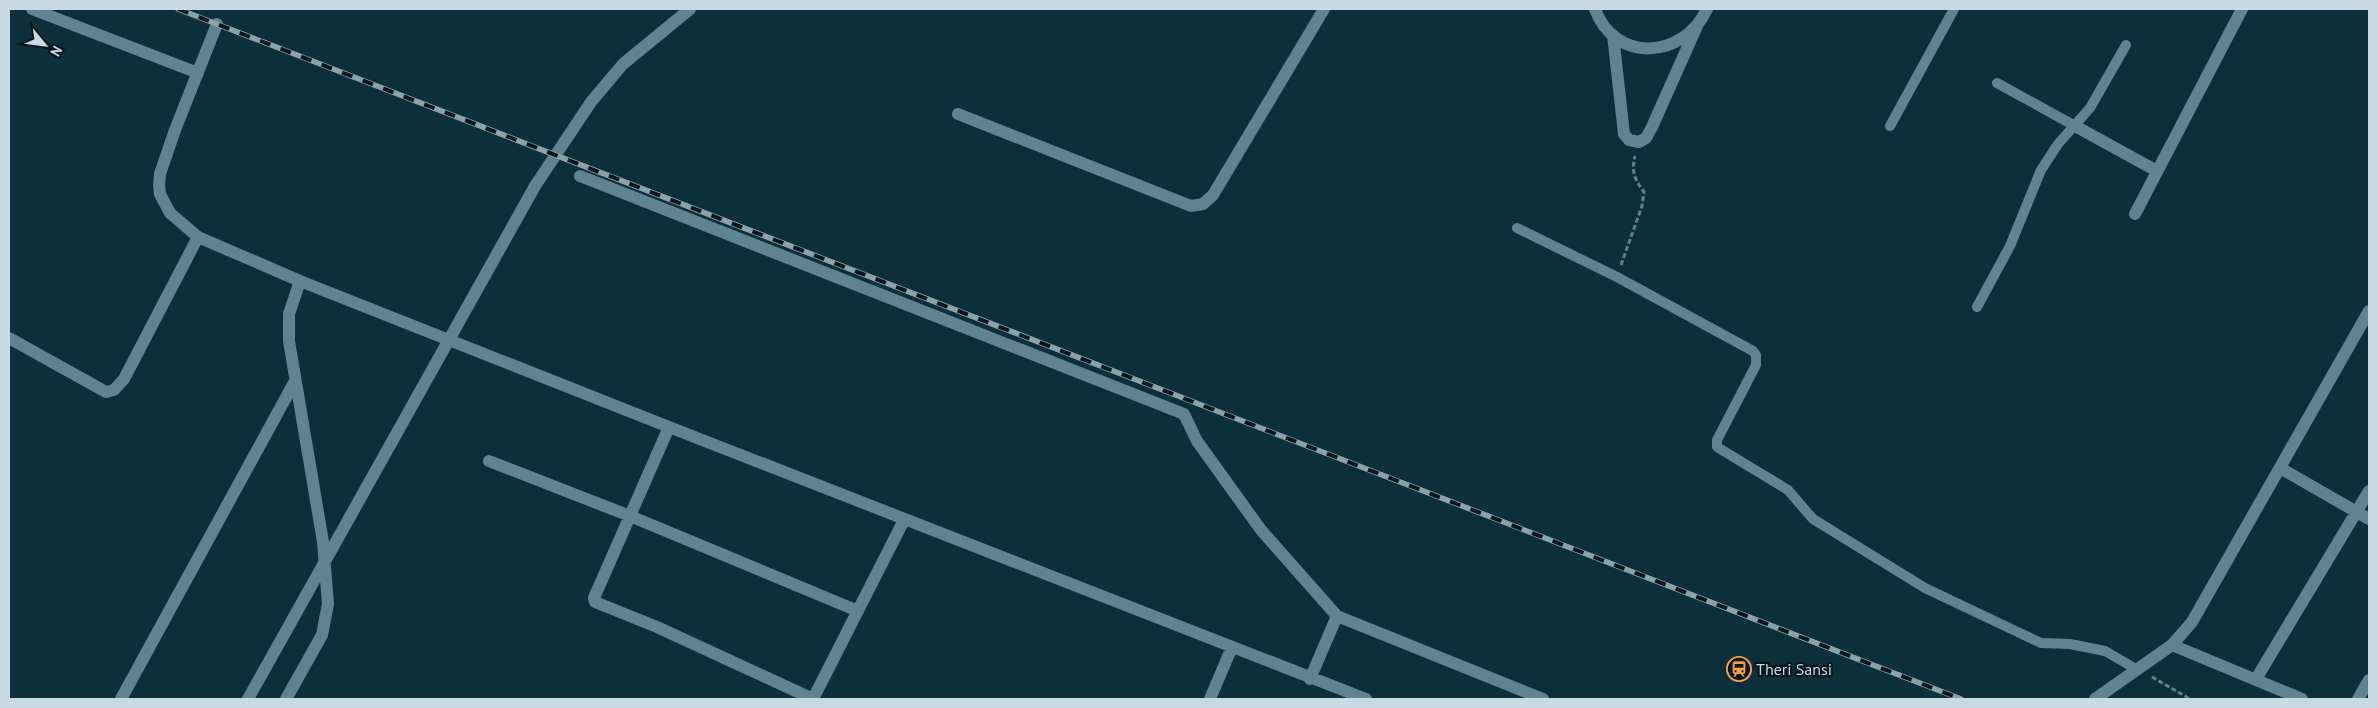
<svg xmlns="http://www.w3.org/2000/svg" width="2378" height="708" font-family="'PT Sans',sans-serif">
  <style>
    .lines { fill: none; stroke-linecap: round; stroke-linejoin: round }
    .path { stroke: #648089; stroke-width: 3; stroke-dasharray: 5 2.5; stroke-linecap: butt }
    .lane { stroke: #5f8390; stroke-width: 10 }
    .street { stroke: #5f8390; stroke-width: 12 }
    .rail-casing { stroke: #8aa3ab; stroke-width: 5.5 }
    .rail { stroke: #07161b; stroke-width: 4; stroke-dasharray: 11; stroke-linecap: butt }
    .labels { text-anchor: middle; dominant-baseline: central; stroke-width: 4.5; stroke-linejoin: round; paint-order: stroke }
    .poi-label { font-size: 16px; fill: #c8dbe2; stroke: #07161b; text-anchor: start }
  </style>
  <rect width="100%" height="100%" fill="#0c303b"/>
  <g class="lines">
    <!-- path -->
    <path class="path" d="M1621,265L1642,206L1644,192C1635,180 1631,172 1635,156
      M2152,677L2190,699"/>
    <!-- lane -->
    <path class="lane" d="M1997,83L2075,126
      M1890,126L1954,9
      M1517,228L1617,277L1753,351L1756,355V365L1717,440V447L1788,490L1813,519L1925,588L2041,643L2070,644L2105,651L2136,669
      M1977,307L2010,246L2041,170L2058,144L2090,108L2126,45"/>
    <!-- street -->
    <path class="street" d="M32,9L198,73
      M1595,9C1615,64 1684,59 1707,9
      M217,24L175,130L160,174L159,185L160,194L170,213L198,237L300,281L669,427L1366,699
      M1613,35L1624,134L1629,140L1639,142L1646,138L1652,127L1697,26
      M958,114L1191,206L1203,204L1213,195L1324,9
      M2075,126L2157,171
      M580,176L1184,414L1197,441L1261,530L1337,616L1543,699
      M2135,214L2242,9
      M9,338L106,392L114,390L124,379L198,237
      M669,427L594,598L595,602L657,627L813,699
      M489,461L630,516L858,611
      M2280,468L2369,519
      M2172,645L2302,699
      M1310,679L1337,616
      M2256,679L2369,491
      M121,699L295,381
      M248,699L535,186L591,102L623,64L690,9
      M286,699L322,635L328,604L323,542L289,341V314L300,281
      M813,699L904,520
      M1210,699L1232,647
      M2095,699L2172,645L2192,622L2369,311
      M2358,699L2369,680"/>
    <defs>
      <path id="rail" d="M178,9L1961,699"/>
    </defs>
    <!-- rail casing -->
    <use href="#rail" class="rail-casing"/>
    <!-- rail -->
    <use href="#rail" class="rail"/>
  </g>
  <!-- icons -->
  <defs>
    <symbol id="station-ring" viewBox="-11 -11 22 22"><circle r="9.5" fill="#07161b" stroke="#f8a14b" stroke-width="1.5"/><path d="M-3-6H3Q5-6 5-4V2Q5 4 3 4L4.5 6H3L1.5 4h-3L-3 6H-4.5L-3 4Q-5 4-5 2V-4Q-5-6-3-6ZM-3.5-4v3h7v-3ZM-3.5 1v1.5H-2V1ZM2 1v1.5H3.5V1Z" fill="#f8a14b"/></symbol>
  </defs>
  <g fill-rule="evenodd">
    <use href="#station-ring" x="1725" y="655" width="28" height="28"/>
  </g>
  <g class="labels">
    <!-- poi labels -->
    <g class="poi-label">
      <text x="1756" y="669">Theri Sansi</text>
    </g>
  </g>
  <!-- border -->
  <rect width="2378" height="708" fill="none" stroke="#c8dbe2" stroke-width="20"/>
  <!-- north arrow -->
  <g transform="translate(45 45) rotate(119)" stroke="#07161b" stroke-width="4" paint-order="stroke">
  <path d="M0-4L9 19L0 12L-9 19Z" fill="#c8dbe2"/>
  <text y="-8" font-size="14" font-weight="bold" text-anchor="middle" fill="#c8dbe2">N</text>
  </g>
</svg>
